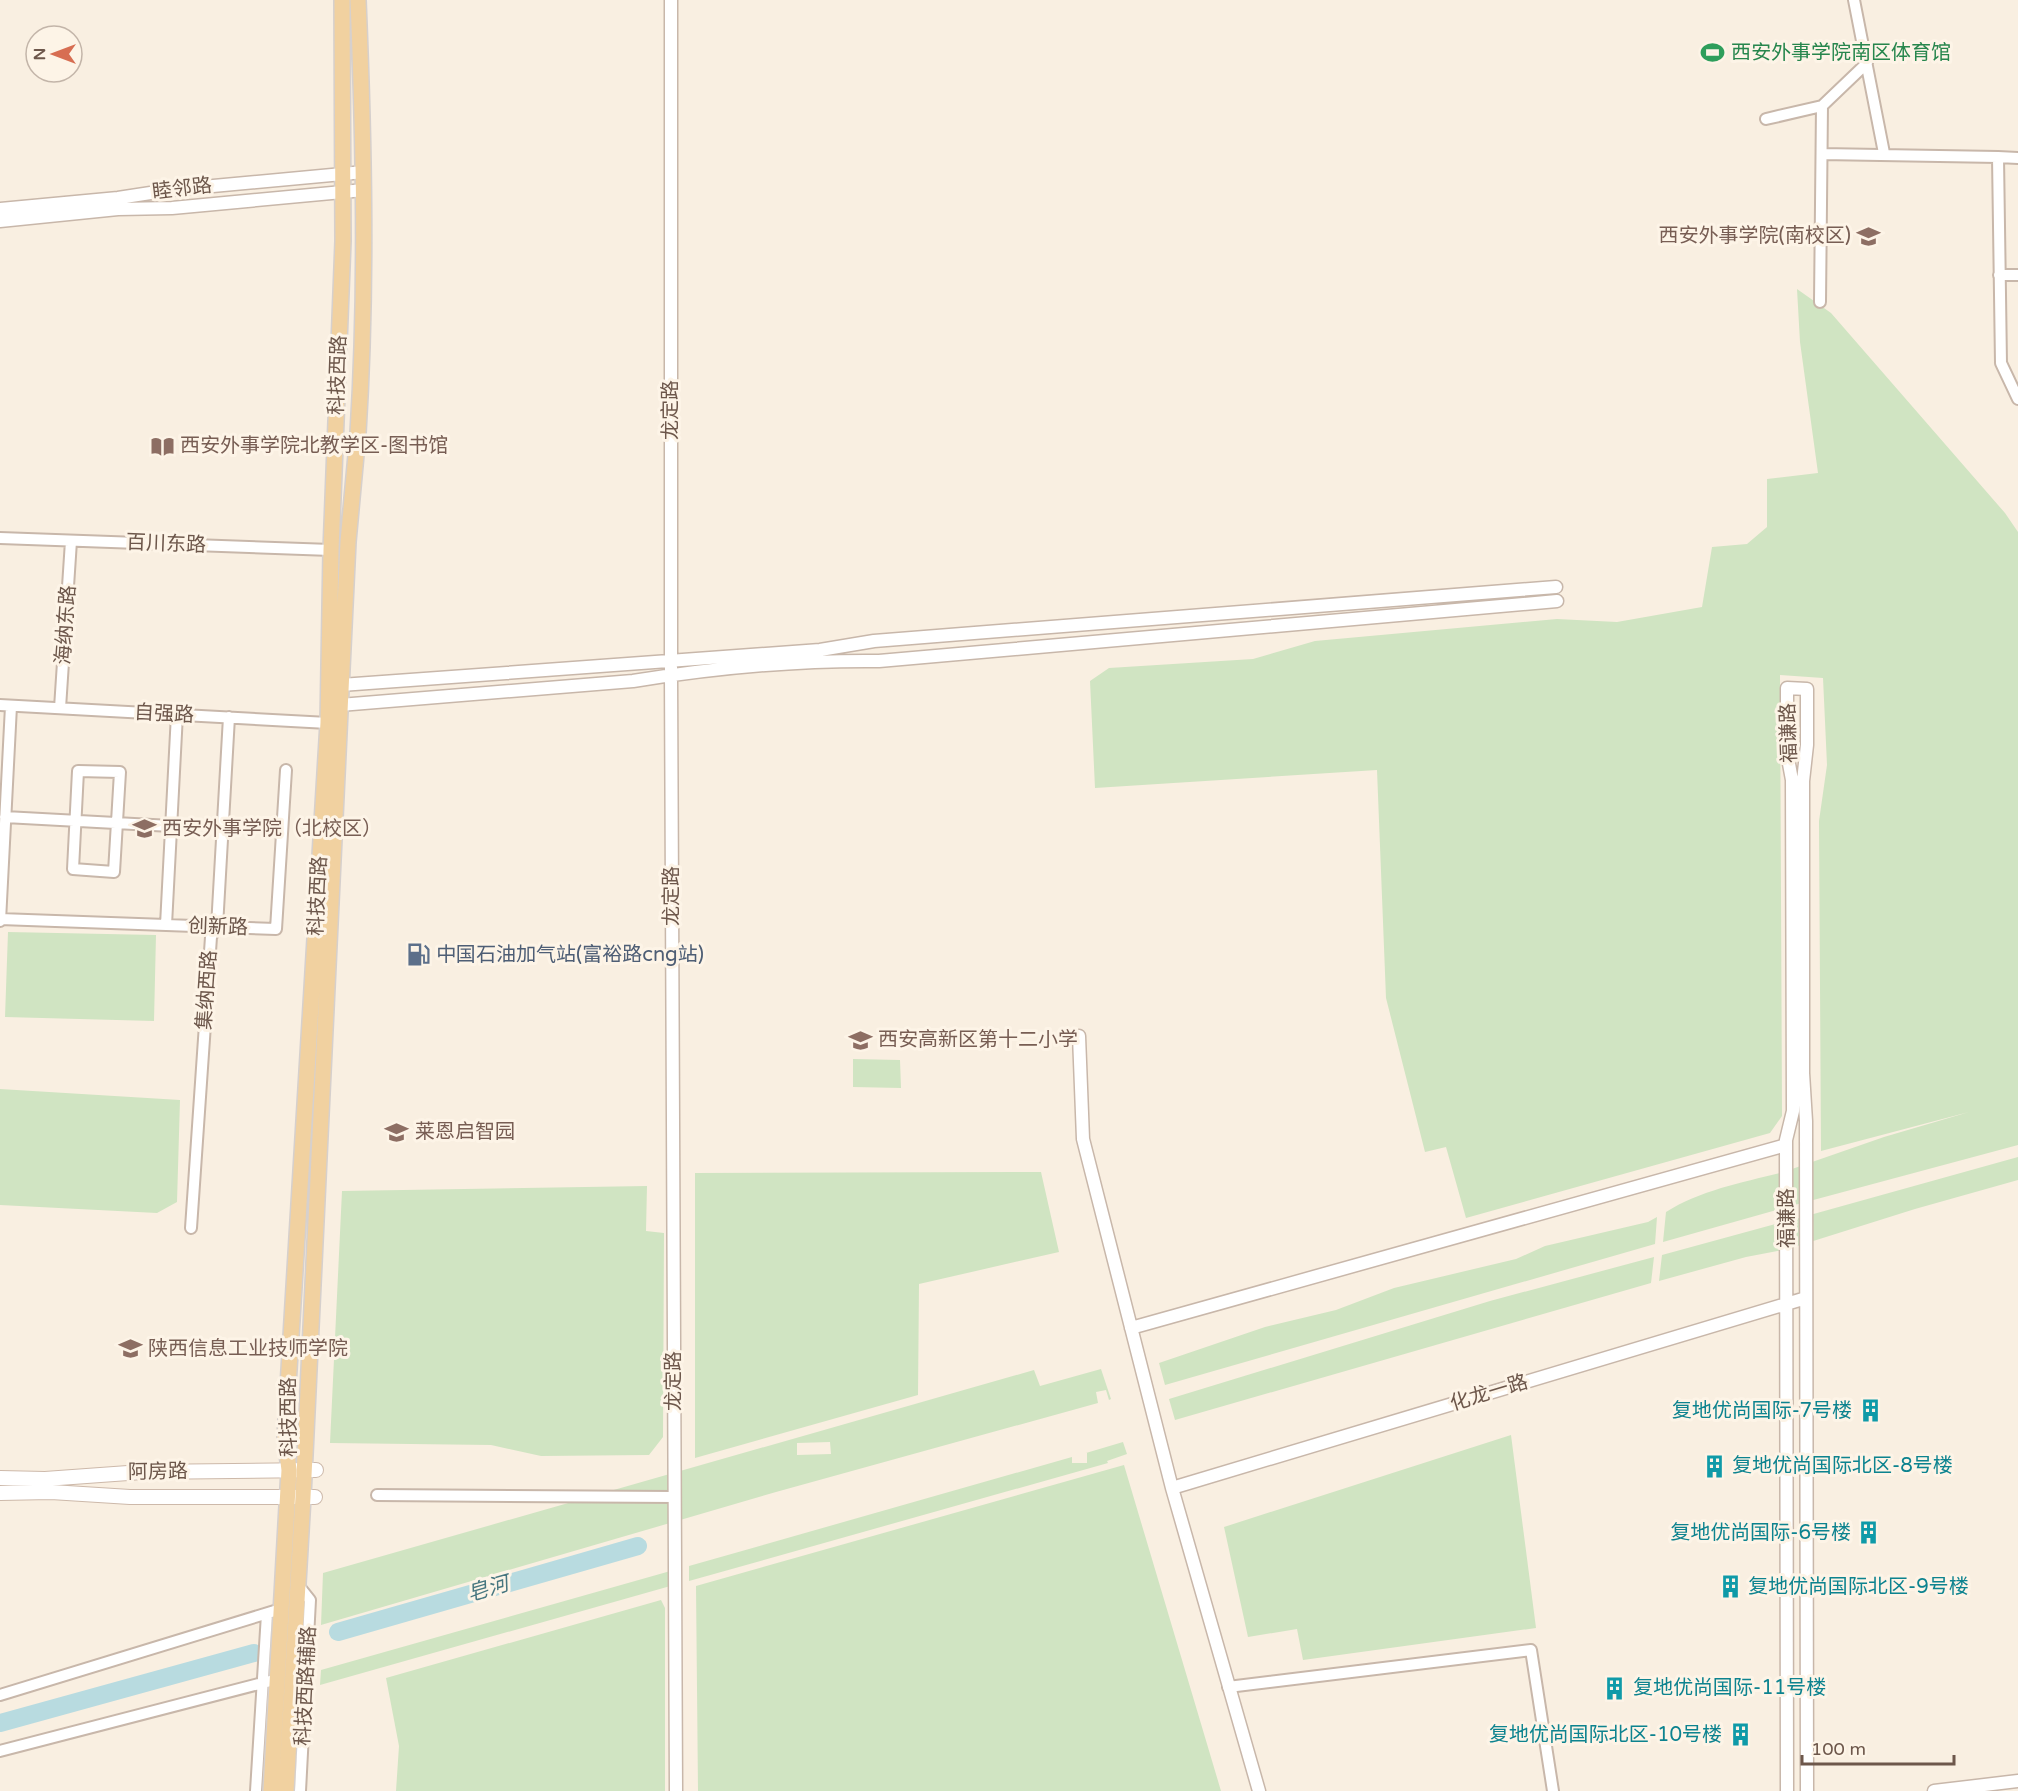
<svg xmlns="http://www.w3.org/2000/svg" width="2018" height="1791" font-family="'Varela Round','Noto Sans SC',sans-serif">
  <style>
    .green { fill: #d0e4c2; fill-rule: evenodd }
    .lines { fill: none; stroke-linecap: round; stroke-linejoin: round }
    .river { stroke: #b8dbe0; stroke-width: 18 }
    .minor-casing { stroke: #c8b7aa; stroke-width: 14 }
    .tertiary-casing { stroke: #c8b7aa; stroke-width: 15 }
    .secondary-casing { stroke: #cdb9aa; stroke-width: 16 }
    .primary-casing { stroke: #d6d0cd; stroke-width: 18 }
    .minor { stroke: #fff; stroke-width: 10 }
    .tertiary { stroke: #fff; stroke-width: 12 }
    .secondary { stroke: #fff; stroke-width: 14 }
    .primary { stroke: #f1d1a0; stroke-width: 15 }
    .labels { text-anchor: middle; dominant-baseline: central; stroke-width: 6; stroke-linejoin: round; paint-order: stroke }
    .leisure-label { font-size: 20px; fill: #27864d; stroke: #fdf4e7; text-anchor: start }
    .street-label { font-size: 20px; fill: #6d574b; stroke: #fdf4e7 }
    .education-label { font-size: 20px; fill: #785e54; stroke: #fdf4e7; text-anchor: start }
    .service-label { font-size: 20px; fill: #4e5e75; stroke: #fdf4e7; text-anchor: start }
    .culture-label { font-size: 20px; fill: #0d838f; stroke: #fdf4e7; text-anchor: end }
    .water-label { font-size: 21px; font-style: italic; fill: #47767f; stroke: #fdf4e7 }
  </style>
  <rect width="100%" height="100%" fill="#f9efe1"/>
  <!-- green -->
  <path class="green" d="M1797,289L1831,313L2005,513L2018,532V1145L1791,1206L1792,1169L1884,1137L1969,1112L1821,1151L1819,821L1827,765L1823,678L1780,675L1782,1116L1770,1133L1466,1218L1446,1147L1425,1152L1386,998L1377,770L1095,788L1090,681L1109,668L1253,659L1315,641L1557,619L1617,622L1702,607L1712,547L1747,544L1767,527V479L1818,473L1800,342Z
    M8,932L156,935L154,1021L5,1017Z
    M853,1059L900,1060L901,1088L853,1087Z
    M0,1089L180,1100L177,1202L157,1213L0,1205Z
    M2018,1157V1180L1915,1209L1791,1248L1792,1220Z
    M1041,1172L1059,1252L919,1284L918,1395L695,1458V1173Z
    M1784,1172V1208L1663,1242L1666,1212C1701,1190 1744,1182 1784,1172Z
    M647,1186L646,1231L664,1233L663,1437L649,1455L541,1456L491,1445L330,1443L342,1191Z
    M1657,1217L1655,1244L1165,1385L1159,1363L1265,1327L1336,1310L1394,1288L1516,1259L1545,1246L1648,1222Z
    M1783,1222V1250L1746,1257L1659,1281L1662,1255Z
    M1654,1257L1651,1283L1175,1420L1169,1399L1490,1301Z
    M1101,1369L1111,1399L1109,1400L1106,1390L1096,1392L1098,1403L776,1492L321,1625L323,1573L1034,1370L1040,1386ZM830,1442L831,1454L797,1455V1443Z
    M1511,1435L1536,1628L1303,1660L1297,1629L1248,1637L1224,1527Z
    M1123,1442L1127,1454L1107,1461L1108,1463L689,1581V1566L1072,1457V1463H1087V1453H1086Z
    M1124,1465L1221,1791H698L696,1586Z
    M681,1568V1583L320,1685L321,1670Z
    M661,1600L665,1608V1791H396L399,1746L386,1678Z"/>
  <g class="lines">
    <!-- river -->
    <path class="river" d="M338,1632L638,1546
      M0,1723L254,1653"/>
    <defs>
      <path id="minor" d="M1854,0L1884,153
        M1766,119L1822,106L1867,63
        M1822,154L1998,157L2001,363L2018,399
        M1998,157L2018,158
        M1999,275H2018
        M1820,302L1822,106
        M0,538L331,550
        M0,705L328,723
        M60,708L71,541
        M78,771L120,772L114,872L73,869Z
        M5,817L171,826
        M0,919L276,929L286,770
        M0,921L11,706
        M166,925L177,714
        M191,1228L211,937L217,927L229,717
        M377,1495L675,1497
        M298,1585L310,1600L300,1791
        M1228,1687L1531,1650L1553,1791
        M0,1695L281,1609
        M0,1751L278,1679
        M256,1791L267,1614"/>
      <path id="tertiary" d="M671,0V675L676,1791
        M0,209L118,198L170,190L364,172
        M0,221L118,209L172,208L364,190
        M341,685L820,650L874,641L1556,587
        M340,705L633,681C714,668 797,660 879,661L1557,601
        M1079,1036L1083,1139L1172,1488L1259,1791
        M1131,1328L1786,1145
        M1172,1488L1806,1298
        M1787,1791L1786,1140L1793,1111L1792,780L1787,753V688L1807,689V745L1803,781V1073L1806,1121L1807,1791
        M1934,1791L2018,1781"/>
      <path id="secondary" d="M0,1478L45,1479L142,1472L316,1470
        M0,1493L51,1492L130,1497H315"/>
      <path id="primary" d="M271,1791L289,1470L285,1436L328,723L331,550L343,241L342,0
        M286,1791L303,1497L348,542C351,506 355,469 358,433C367,289 364,144 358,0"/>
    </defs>
    <!-- minor casing -->
    <use href="#minor" class="minor-casing"/>
    <!-- tertiary casing -->
    <use href="#tertiary" class="tertiary-casing"/>
    <!-- secondary casing -->
    <use href="#secondary" class="secondary-casing"/>
    <!-- primary casing -->
    <use href="#primary" class="primary-casing"/>
    <!-- minor -->
    <use href="#minor" class="minor"/>
    <!-- tertiary -->
    <use href="#tertiary" class="tertiary"/>
    <!-- secondary -->
    <use href="#secondary" class="secondary"/>
    <!-- primary -->
    <use href="#primary" class="primary"/>
  </g>
  <!-- icons -->
  <defs>
    <symbol id="stadium-bare" viewBox="-9 -9 18 18"><path d="M0-5a6.5 5 0 1 0 0 10a6.5 5 0 1 0 0-10ZM-3.5-1.8h7v3.6h-7Z" fill="#2e9e5b" stroke="#fdf4e7" stroke-width="2.5" paint-order="stroke"/></symbol>
    <symbol id="university-bare" viewBox="-9 -9 18 18"><path d="M0-5L7-2L0 1L-7-2ZM-4 1L0 2.5L4 1V4Q0 6-4 4Z" fill="#8d6e63" stroke="#fdf4e7" stroke-width="2.5" paint-order="stroke"/></symbol>
    <symbol id="library-bare" viewBox="-9 -9 18 18"><path d="M-6-4Q-3-5.5-.7-3.5V5Q-3 3-6 4ZM6-4Q3-5.5 .7-3.5V5Q3 3 6 4Z" fill="#8d6e63" stroke="#fdf4e7" stroke-width="2.5" paint-order="stroke"/></symbol>
    <symbol id="fuel-bare" viewBox="-9 -9 18 18"><path d="M-5.5-6h7V0h2V4h1.3V-2.5L3-4.5l.8-.8L6-3V5H2.5V1h-1V6h-7ZM-4.2-4.7v3.2H.2V-4.7Z" fill="#5c6f8a" stroke="#fdf4e7" stroke-width="2.5" paint-order="stroke"/></symbol>
    <symbol id="school-bare" viewBox="-9 -9 18 18"><path d="M0-5L7-2L0 1L-7-2ZM-4 1L0 2.5L4 1V4Q0 6-4 4Z" fill="#8d6e63" stroke="#fdf4e7" stroke-width="2.5" paint-order="stroke"/></symbol>
    <symbol id="building-bare" viewBox="-9 -9 18 18"><path d="M-4-6H4V6H1V3H-1V6H-4ZM-2.5-4.3h1.7v1.8h-1.7ZM.8-4.3h1.7v1.8H.8ZM-2.5-1h1.7V.8h-1.7ZM.8-1h1.7V.8H.8Z" fill="#0f9aa8" stroke="#fdf4e7" stroke-width="2.5" paint-order="stroke"/></symbol>
  </defs>
  <g fill-rule="evenodd">
    <use href="#stadium-bare" x="1696" y="36" width="33" height="33"/>
    <use href="#university-bare" x="1852" y="220" width="33" height="33"/>
    <use href="#library-bare" x="146" y="430" width="33" height="33"/>
    <use href="#university-bare" x="128" y="812" width="33" height="33"/>
    <use href="#fuel-bare" x="402" y="938" width="33" height="33"/>
    <use href="#school-bare" x="844" y="1024" width="33" height="33"/>
    <use href="#school-bare" x="380" y="1116" width="33" height="33"/>
    <use href="#university-bare" x="114" y="1332" width="33" height="33"/>
    <use href="#building-bare" x="1854" y="1394" width="33" height="33"/>
    <use href="#building-bare" x="1698" y="1450" width="33" height="33"/>
    <use href="#building-bare" x="1852" y="1516" width="33" height="33"/>
    <use href="#building-bare" x="1714" y="1570" width="33" height="33"/>
    <use href="#building-bare" x="1598" y="1672" width="33" height="33"/>
    <use href="#building-bare" x="1724" y="1718" width="33" height="33"/>
  </g>
  <g class="labels">
    <!-- leisure labels -->
    <g class="leisure-label">
      <text x="1731" y="53">西安外事学院南区体育馆</text>
    </g>
    <!-- street labels -->
    <g class="street-label">
      <text transform="translate(182 189) rotate(-7)">睦邻路</text>
      <text transform="translate(338 375) rotate(-88)">科技西路</text>
      <text transform="translate(671 410) rotate(-90)">龙定路</text>
      <text transform="translate(166 544) rotate(2)">百川东路</text>
      <text transform="translate(66 625) rotate(-86)">海纳东路</text>
      <text transform="translate(164 714) rotate(3)">自强路</text>
      <text transform="translate(1789 733) rotate(-92)">福谦路</text>
      <text transform="translate(318 896) rotate(-87)">科技西路</text>
      <text transform="translate(672 896) rotate(-90)">龙定路</text>
      <text transform="translate(218 927) rotate(2)">创新路</text>
      <text transform="translate(207 990) rotate(-86)">集纳西路</text>
      <text transform="translate(1787 1218) rotate(-90)">福谦路</text>
      <text transform="translate(674 1381) rotate(-90)">龙定路</text>
      <text transform="translate(1489 1393) rotate(-17)">化龙一路</text>
      <text transform="translate(289 1417) rotate(-90)">科技西路</text>
      <text transform="translate(158 1472) rotate(-1)">阿房路</text>
      <text transform="translate(306 1686) rotate(-87)">科技西路辅路</text>
    </g>
    <!-- education labels -->
    <g class="education-label">
      <text x="1851" y="236" text-anchor="end">西安外事学院(南校区)</text>
      <text x="180" y="446">西安外事学院北教学区-图书馆</text>
      <text x="162" y="829">西安外事学院（北校区）</text>
      <text x="878" y="1040">西安高新区第十二小学</text>
      <text x="415" y="1132">莱恩启智园</text>
      <text x="148" y="1349">陕西信息工业技师学院</text>
    </g>
    <!-- service labels -->
    <g class="service-label">
      <text x="436" y="955">中国石油加气站(富裕路cng站)</text>
    </g>
    <!-- culture labels -->
    <g class="culture-label">
      <text x="1852" y="1411">复地优尚国际-7号楼</text>
      <text x="1732" y="1466" text-anchor="start">复地优尚国际北区-8号楼</text>
      <text x="1851" y="1533">复地优尚国际-6号楼</text>
      <text x="1748" y="1587" text-anchor="start">复地优尚国际北区-9号楼</text>
      <text x="1633" y="1688" text-anchor="start">复地优尚国际-11号楼</text>
      <text x="1722" y="1735">复地优尚国际北区-10号楼</text>
    </g>
    <!-- water labels -->
    <g class="water-label">
      <text transform="translate(488 1589) rotate(-16)">皂河</text>
    </g>
  </g>
  <!-- north arrow -->
  <g transform="translate(54 54) rotate(270)"><circle r="28" fill="#fdf4e7" stroke="#c3b5a9" stroke-width="1.5"/>
  <path d="M0-4.5L10 22L0 15L-10 22Z" fill="#d76e52"/>
  <text y="-9" font-size="16" font-weight="bold" text-anchor="middle" fill="#6d574b">N</text>
  </g>
  <!-- scale -->
  <path d="M1802 1755v9h152v-9" fill="none" stroke="#6d574b" stroke-width="3"/>
  <text x="1811" y="1755" font-size="18" fill="#6d574b" stroke="#fdf4e7" stroke-width="4.5" paint-order="stroke">100 m</text>
</svg>
